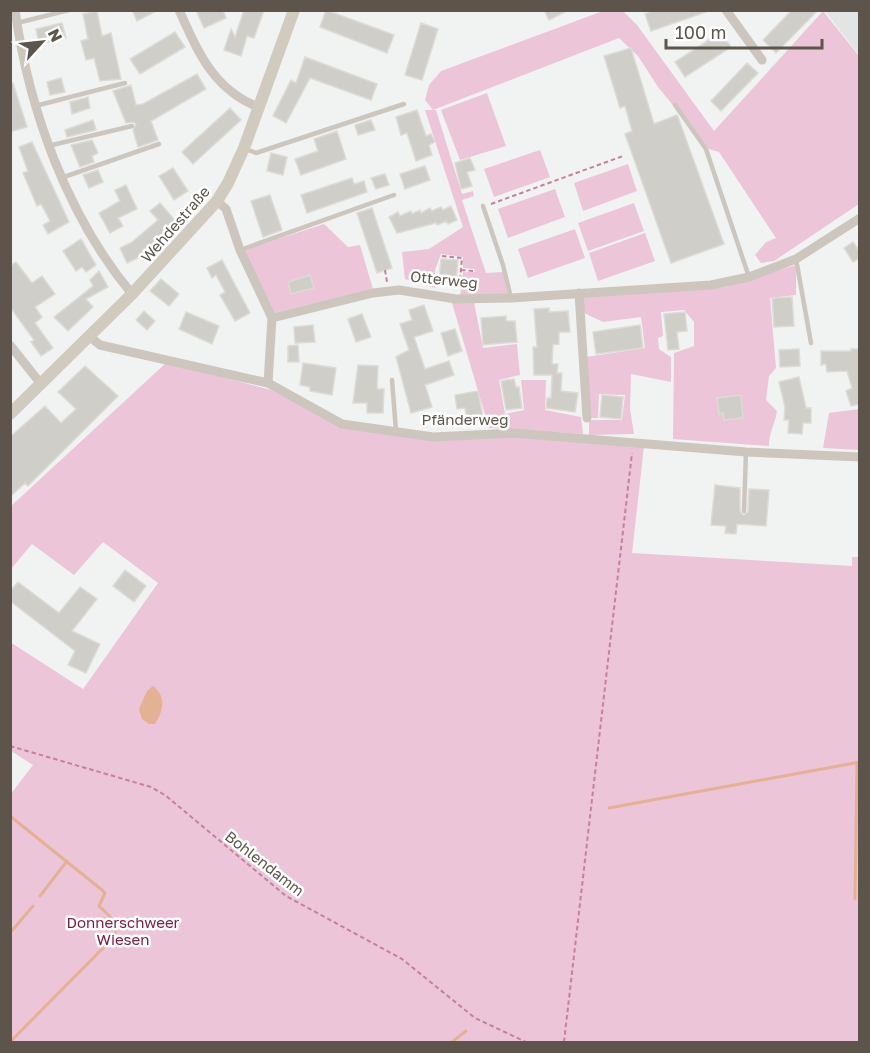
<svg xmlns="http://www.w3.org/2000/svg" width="870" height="1053" font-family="'Golos Text',sans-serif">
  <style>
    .education { fill: #e2e5e4 }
    .green { fill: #ecc5d8 }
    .water { fill: #e4b096 }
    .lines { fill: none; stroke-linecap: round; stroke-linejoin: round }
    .stream { stroke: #e4b096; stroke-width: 3 }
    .building { fill: #d0cec9; stroke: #dcdbd6; stroke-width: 1.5 }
    .path { stroke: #c6809b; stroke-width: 2; stroke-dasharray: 4.5 3; stroke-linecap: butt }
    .lane { stroke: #ccc6be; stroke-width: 4.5 }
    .street { stroke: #ccc6be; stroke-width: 9 }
    .secondary { stroke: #d1cabf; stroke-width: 12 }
    .labels { text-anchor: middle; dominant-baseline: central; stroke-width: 5; stroke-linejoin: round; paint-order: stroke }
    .street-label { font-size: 15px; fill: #5d554b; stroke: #fff }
    .park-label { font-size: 15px; fill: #782143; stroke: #fff }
  </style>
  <rect width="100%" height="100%" fill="#f1f3f3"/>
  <!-- education -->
  <path class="education" d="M825,11H859V55Z"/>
  <!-- green -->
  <path class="green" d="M603,11H623L637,25L714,131L823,11L859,56V204L774,261L761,263L755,255L766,242L776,238L719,152L709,149L658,87L638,56L619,38L433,110L425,100L429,85L441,71Z
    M487,93L506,146L460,160L441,110Z
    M425,110H436L462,194L473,191L474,196L462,200L486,273L503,272L508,296L460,297L463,272H475L474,269L463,268V257L441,254L435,270V288L405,279L402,252L429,249L463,227Z
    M540,150L550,177L494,197L484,169Z
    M628,164L637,191L583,211L574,183Z
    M555,189L565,217L508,238L498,209Z
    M634,203L644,231L588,251L578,223Z
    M324,224L348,247L360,245L373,289L273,313L244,250Z
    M575,229L585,258L528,278L518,249Z
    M645,233L655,261L598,281L589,253Z
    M796,265V295L770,298L776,368L769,376L766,400L777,411C775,424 769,432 769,446L673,439L674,353L694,346V322L684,310L661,312L663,336L658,338L659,349L671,357V382L631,374L630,409L634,434L589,435V420H622L625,395L599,394L598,418H590L586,357L645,348L641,317L603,322L584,313L583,296L725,287Z
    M474,302L483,348L517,344L520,375L499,380L505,414L524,410L521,380H546L545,410L581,417L583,434L489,428L452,303Z
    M167,362L271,390L343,428L437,441L514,436L644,447L632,553L852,566V557H859V1042H11L10,795L33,765L11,751L10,642L83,689L158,583L103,542L74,575L32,544L11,569V506Z
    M859,409V450L823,448L829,413Z"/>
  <!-- water -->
  <path class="water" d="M153,686C167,697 163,711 155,724H149L142,719L139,709L147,691Z"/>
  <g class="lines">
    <!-- stream -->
    <path class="stream" d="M609,808L860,762
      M10,816L102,890L105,893L99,906C109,915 123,926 111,940L10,1042
      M40,896L67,861
      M855,899L857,763
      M10,933L33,906
      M452,1042L466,1031"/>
  </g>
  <!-- building -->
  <path class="building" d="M132,10H158L137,21Z
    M196,10H223L226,18L204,28Z
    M244,10H264L254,38L247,36L241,56L224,50L231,29L235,37Z
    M326,10L394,35L387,53L320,27Z
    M544,10H569L549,20Z
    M655,10H706V12L651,31L645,14Z
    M792,10H818L776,53L763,40Z
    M97,11L102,36L111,33L121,79L100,81L94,58L86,60L81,41L88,39L83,14Z
    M62,23L66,38L39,44L36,29Z
    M421,23L438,29L422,80L405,75Z
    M175,32L185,47L140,74L130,59Z
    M721,32L731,47L685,77L675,62Z
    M631,48L654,124L677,115L678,117L724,244L671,263L625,134L632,131L625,106L620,108L604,56Z
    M305,57L377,84L371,100L310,78L286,123L273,116L291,80L296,83Z
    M747,63L758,73L721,111L711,101Z
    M197,74L206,89L151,121L158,140L138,147L133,130L136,124L133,122L126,123L113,91L131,85L136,105L143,104Z
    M61,78L65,92L50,95L47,82Z
    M10,83H13L27,127L10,132Z
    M88,97L90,108L72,114L70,102Z
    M230,108L241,120L193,164L182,152Z
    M417,110L426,136L431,134L435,142L429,145L432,155L416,161L407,133L401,135L396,117Z
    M93,120L96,130L67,137L65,130Z
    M371,120L375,130L358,135L355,125Z
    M337,131L346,159L301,175L295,159L318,151L314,139Z
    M92,140L98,153L92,156L94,162L80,167L71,145Z
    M32,142L69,222L48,234L43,225L50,221L41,204L37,206L23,173L28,171L19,147Z
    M271,153L287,157L283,175L267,171Z
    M470,158L475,170L467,172L472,186L461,189L455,163Z
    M425,166L430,180L405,189L400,174Z
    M173,168L188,191L174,200L159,176Z
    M98,170L103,182L89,188L83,175Z
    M385,174L389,185L376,189L371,178Z
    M352,178L354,184L364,181L367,192L307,213L301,195Z
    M126,185L137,209L118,218L123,226L110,233L99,213L120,201L115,190Z
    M270,195L282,230L263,237L251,201Z
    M160,203L179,225L144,255L127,263L120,248L132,242L158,220L150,211Z
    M451,206L457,220L448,224L446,221L437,225L436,223L397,233L389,217L398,212L400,216L411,211L412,214L420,210L421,213L430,208L432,211L441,207L443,210Z
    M372,208L392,268L377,273L357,213Z
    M81,239L96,265L86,272L82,267L76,271L63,251Z
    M853,242L860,252V258L853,262L844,248Z
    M441,259L458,260L456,282L439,281Z
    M222,260L250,313L235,321L220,295L225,292L216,275L212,278L207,268Z
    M16,262L32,283L42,276L55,294L35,307L42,317L35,323L53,348L41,356L31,342L34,340L10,307V266Z
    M99,271L108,287L86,299L93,307L68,331L54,317L93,286L90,280Z
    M310,275L314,288L291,294L288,282Z
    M161,279L179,294L169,306L150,291Z
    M792,297L794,326L774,327L772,298Z
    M424,305L433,331L414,337L425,369L449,361L454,375L425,385L432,407L411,413L396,357L409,350L400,324L412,320L409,310Z
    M549,308V312L568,311L570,332H559V344L553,345L552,364H558L557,373H562L561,391L578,393L575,412L546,408L547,398H551L552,375H534L533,347H537L534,309Z
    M144,311L155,321L147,330L136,320Z
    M186,312L219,326L212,344L179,329Z
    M685,312L687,331L677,332L679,349L668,350L664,314Z
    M362,314L371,337L356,342L348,319Z
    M506,316V321H515L517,342L483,345L481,318Z
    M313,325L315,342L295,343L294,327Z
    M640,325L643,348L596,354L593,332Z
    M455,329L462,351L448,356L441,333Z
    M298,345L299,362H288V346Z
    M799,349L800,366L780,367L779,350Z
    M851,349H860V404L851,406L846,391L852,388L847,371L827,372L826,364L821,365V351H851Z
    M303,363L336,368L332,395L310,391V387L300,385Z
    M358,365L378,366L377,389H384L383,413H367V403H353Z
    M85,366L118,396L28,486L25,483L10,497V437L45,406L61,423L76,409L58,392Z
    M799,377L806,408H811V423H803L802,434L788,433L789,420H784L785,407L779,382Z
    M514,379L516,387H519L522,408L506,410L501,381Z
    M478,391L483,417L467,420L465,408L457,409L455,395Z
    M602,395L623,397L621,419L600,417Z
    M741,395L743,418L724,420L723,413L719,414L717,398Z
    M715,485L740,488V511L743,515L748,512L749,489L769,490L766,526L737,524L736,534L725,533L726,526L711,525Z
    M125,570L146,586L134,602L113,586Z
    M18,582L59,613L80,587L97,599L72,631L100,644L86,673L68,665L75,651L10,601V591Z"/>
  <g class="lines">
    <!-- path -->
    <path class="path" d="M491,204L623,156
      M442,256L462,258L459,290
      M385,270L387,282
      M461,270L473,271
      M10,746L151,787L165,795L286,896L402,959L475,1018L526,1042
      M564,1042L632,453"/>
    <!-- lane -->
    <path class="lane" d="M17,23L69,10
      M675,105L706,149L749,277
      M35,106L125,83
      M48,146L132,126
      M246,149L256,153L404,104
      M61,178L159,144
      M483,206L503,265L511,298
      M240,250L394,195
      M796,259L811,343
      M392,380L396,431
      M744,511L746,452"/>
    <!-- street -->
    <path class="street" d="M15,10C29,110 67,216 132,294
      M179,10C198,52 213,89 258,107
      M726,10L762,60
      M217,201L226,209L240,250L272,318L268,383
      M579,293L587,418
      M272,318L373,293L399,290L456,299L511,298L711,285L749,277L796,259L860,218
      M89,336L100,345L268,383L342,424L433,437L513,433L746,452L860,457
      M10,345L41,384"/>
    <!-- secondary -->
    <path class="secondary" d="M10,414L132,294L217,201L228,183L244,148L294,10"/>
  </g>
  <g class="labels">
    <!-- street labels -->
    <g class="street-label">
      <text transform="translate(175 224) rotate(-49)">Wehdestraße</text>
      <text transform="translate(444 279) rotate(6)">Otterweg</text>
      <text x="465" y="419">Pfänderweg</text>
      <text transform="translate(265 863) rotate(38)">Bohlendamm</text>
    </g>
    <!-- park labels -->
    <g class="park-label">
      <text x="123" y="922">Donnerschweer<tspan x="123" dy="17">Wiesen</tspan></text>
    </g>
  </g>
  <!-- border -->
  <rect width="870" height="1053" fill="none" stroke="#5d554b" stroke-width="24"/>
  <!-- north arrow -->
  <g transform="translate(42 42) rotate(63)" stroke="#ffffff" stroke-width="4.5" paint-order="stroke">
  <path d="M0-4.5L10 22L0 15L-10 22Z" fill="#5d554b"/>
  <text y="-9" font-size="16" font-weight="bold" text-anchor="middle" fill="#5d554b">N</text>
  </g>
  <!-- scale -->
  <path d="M666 39v9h156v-9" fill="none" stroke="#5d554b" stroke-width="3"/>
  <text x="675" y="39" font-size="18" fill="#5d554b" stroke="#ffffff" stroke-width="4.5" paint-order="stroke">100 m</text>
</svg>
